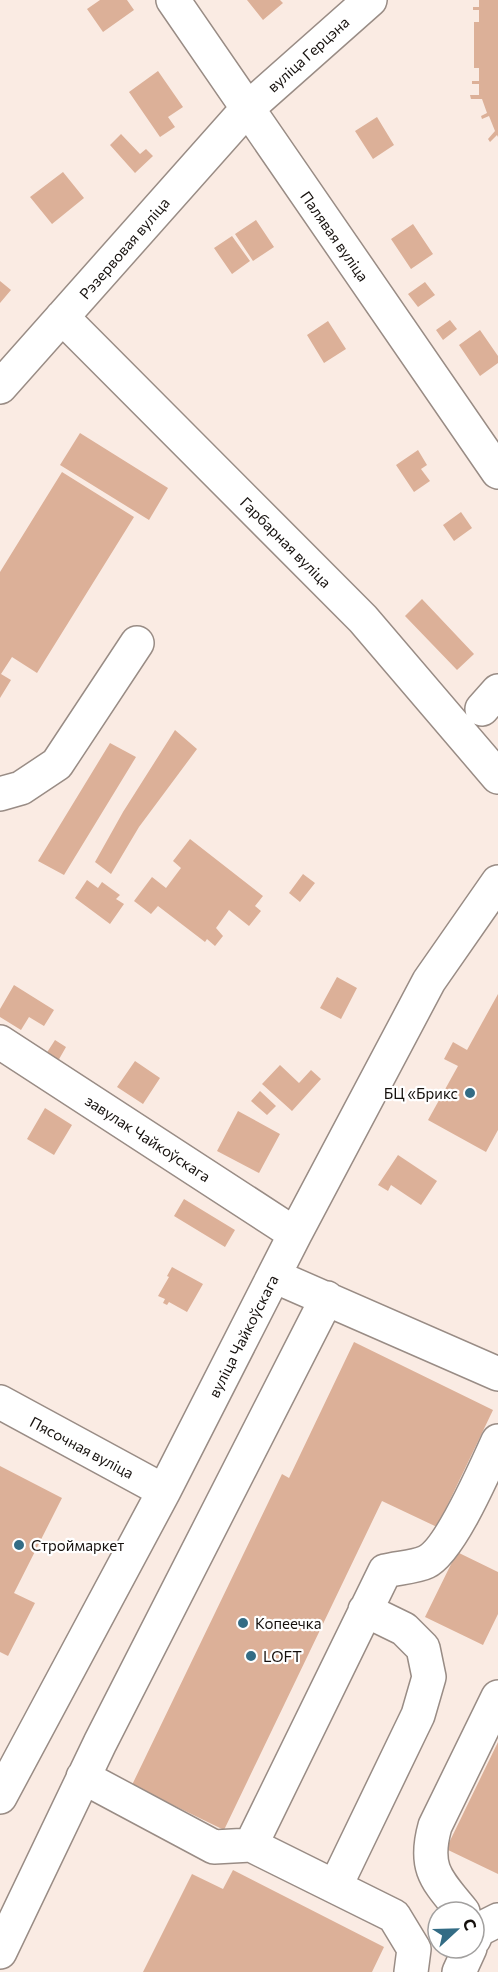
<svg xmlns="http://www.w3.org/2000/svg" width="498" height="1972" font-family="Commissioner,sans-serif">
  <style>
    .building { fill: #dcb098 }
    .lines { fill: none; stroke-linecap: round; stroke-linejoin: round }
    .minor-casing { stroke: #998c85; stroke-width: 36 }
    .minor { stroke: #fff; stroke-width: 33 }
    .poi-dot { fill: #336c85; stroke: #fff; stroke-width: 2 }
    .labels { text-anchor: middle; dominant-baseline: central; stroke-width: 4.5; stroke-linejoin: round; paint-order: stroke }
    .street-label { font-size: 15px; fill: #16110e; stroke: #fff }
    .poi-label { font-size: 15px; fill: #16110e; stroke: #fff; text-anchor: start }
  </style>
  <rect width="100%" height="100%" fill="#faebe3"/>
  <!-- building -->
  <path class="building" d="M100,0H127L134,10L103,32L87,9Z
    M247,0H280L283,3L263,20Z
    M479,0H498V137L497,135L490,142L488,139L495,131L489,116L482,119L481,116L487,113L482,99H471L470,95H479V84H472V81H479V68H474V22H479V10H473V7H479Z
    M158,71L183,107L168,117L175,127L160,137L129,92Z
    M377,117L394,145L373,159L355,131Z
    M121,134L140,154L146,149L153,156L135,173L110,145Z
    M63,172L84,198L52,224L30,197Z
    M256,220L274,247L253,261L235,234Z
    M413,224L433,254L411,269L391,239Z
    M232,236L250,261L232,274L214,248Z
    M0,281L11,290L0,303Z
    M425,282L435,295L418,307L408,294Z
    M450,320L457,329L443,340L436,330Z
    M328,321L346,349L324,363L307,335Z
    M480,330L498,356V363L480,376L459,345Z
    M80,433L168,488L149,520L60,465Z
    M418,450L427,465L421,469L430,481L414,492L396,465Z
    M62,472L134,517L37,673L12,657L1,674L11,680L0,698V572Z
    M461,512L472,528L454,541L443,525Z
    M422,599L474,654L457,670L405,616Z
    M175,730L197,749L139,827L111,874L95,862L123,812Z
    M110,743L136,757L64,875L38,861Z
    M190,839L263,896L255,906L261,911L249,926L229,910L216,928L223,936L215,946L207,939L205,942L158,906L151,914L134,901L152,877L166,888L181,868L173,861Z
    M303,874L315,883L300,902L289,893Z
    M87,880L98,888L102,882L120,895L116,899L124,904L110,924L75,898Z
    M337,977L357,988L341,1019L320,1008Z
    M14,985L54,1010L44,1026L29,1017L21,1030L0,1017V1009Z
    M498,994V1130L486,1152L428,1120L458,1066L444,1059L453,1042L467,1050Z
    M55,1040L66,1047L58,1061L46,1054Z
    M135,1061L160,1078L143,1104L117,1087Z
    M280,1065L299,1083L311,1070L321,1079L292,1111L262,1084Z
    M260,1091L276,1106L267,1115L251,1101Z
    M45,1108L72,1125L54,1155L27,1139Z
    M238,1111L280,1134L259,1173L217,1151Z
    M398,1155L437,1181L421,1205L391,1185L388,1191L378,1185Z
    M184,1199L235,1230L225,1247L174,1216Z
    M172,1267L203,1284L187,1312L169,1302L167,1305L163,1303L165,1299L158,1296L169,1277L167,1276Z
    M354,1342L493,1410L437,1527L382,1501L224,1830L132,1785L282,1474L289,1478Z
    M0,1466L62,1498L14,1593L35,1603L8,1656L0,1652Z
    M457,1552L498,1572V1614L483,1645L425,1617Z
    M498,1742V1874L446,1849Z
    M233,1870L384,1947L372,1972H143L192,1874L223,1889Z"/>
  <g class="lines">
    <defs>
      <path id="minor" d="M173,0L498,472
        M62,317L363,619L498,777
        M0,387L247,109L370,0
        M482,709L498,691
        M0,794L21,788L57,764L137,643
        M0,1042L295,1234
        M274,1276L498,1374
        M0,1402L164,1491
        M83,1777L214,1847L251,1845L394,1916L414,1949L411,1972
        M0,1797L164,1491L295,1234L429,981L498,882
        M251,1845L385,1571C397,1568 416,1567 426,1562C450,1551 486,1467 498,1441
        M336,1885L418,1715L429,1677L423,1648L404,1629L365,1610
        M463,1912C437,1880 423,1869 435,1826L498,1697
        M474,1939L478,1930L498,1920
        M0,1952L100,1743L327,1298
        M459,1972L470,1948"/>
    </defs>
    <!-- minor casing -->
    <use href="#minor" class="minor-casing"/>
    <!-- minor -->
    <use href="#minor" class="minor"/>
  </g>
  <!-- markers -->
  <g class="poi-dot">
    <circle cx="470" cy="1093" r="6"/>
    <circle cx="19" cy="1545" r="6"/>
    <circle cx="243" cy="1623" r="6"/>
    <circle cx="251" cy="1656" r="6"/>
  </g>
  <g class="labels">
    <!-- street labels -->
    <g class="street-label">
      <text transform="translate(308 54) rotate(-42)">вуліца Герцэна</text>
      <text transform="translate(335 236) rotate(55)">Палявая вуліца</text>
      <text transform="translate(124 248) rotate(-49)">Рэзервовая вуліца</text>
      <text transform="translate(286 542) rotate(45)">Гарбарная вуліца</text>
      <text transform="translate(148 1138) rotate(33)">завулак Чайкоўскага</text>
      <text transform="translate(243 1336) rotate(-63)">вуліца Чайкоўскага</text>
      <text transform="translate(82 1447) rotate(28)">Пясочная вуліца</text>
    </g>
    <!-- poi labels -->
    <g class="poi-label">
      <text x="458" y="1093" text-anchor="end">БЦ «Брикс</text>
      <text x="31" y="1545">Строймаркет</text>
      <text x="255" y="1623">Копеечка</text>
      <text x="263" y="1656">LOFT</text>
    </g>
  </g>
  <!-- north arrow -->
  <g transform="translate(456 1930) rotate(68)"><circle r="28" fill="#ffffff" stroke="#a2a09f" stroke-width="1.5"/>
  <path d="M0-4.5L10 22L0 15L-10 22Z" fill="#336c85"/>
  <text y="-9" font-size="16" font-weight="bold" text-anchor="middle" fill="#16110e">С</text>
  </g>
</svg>
